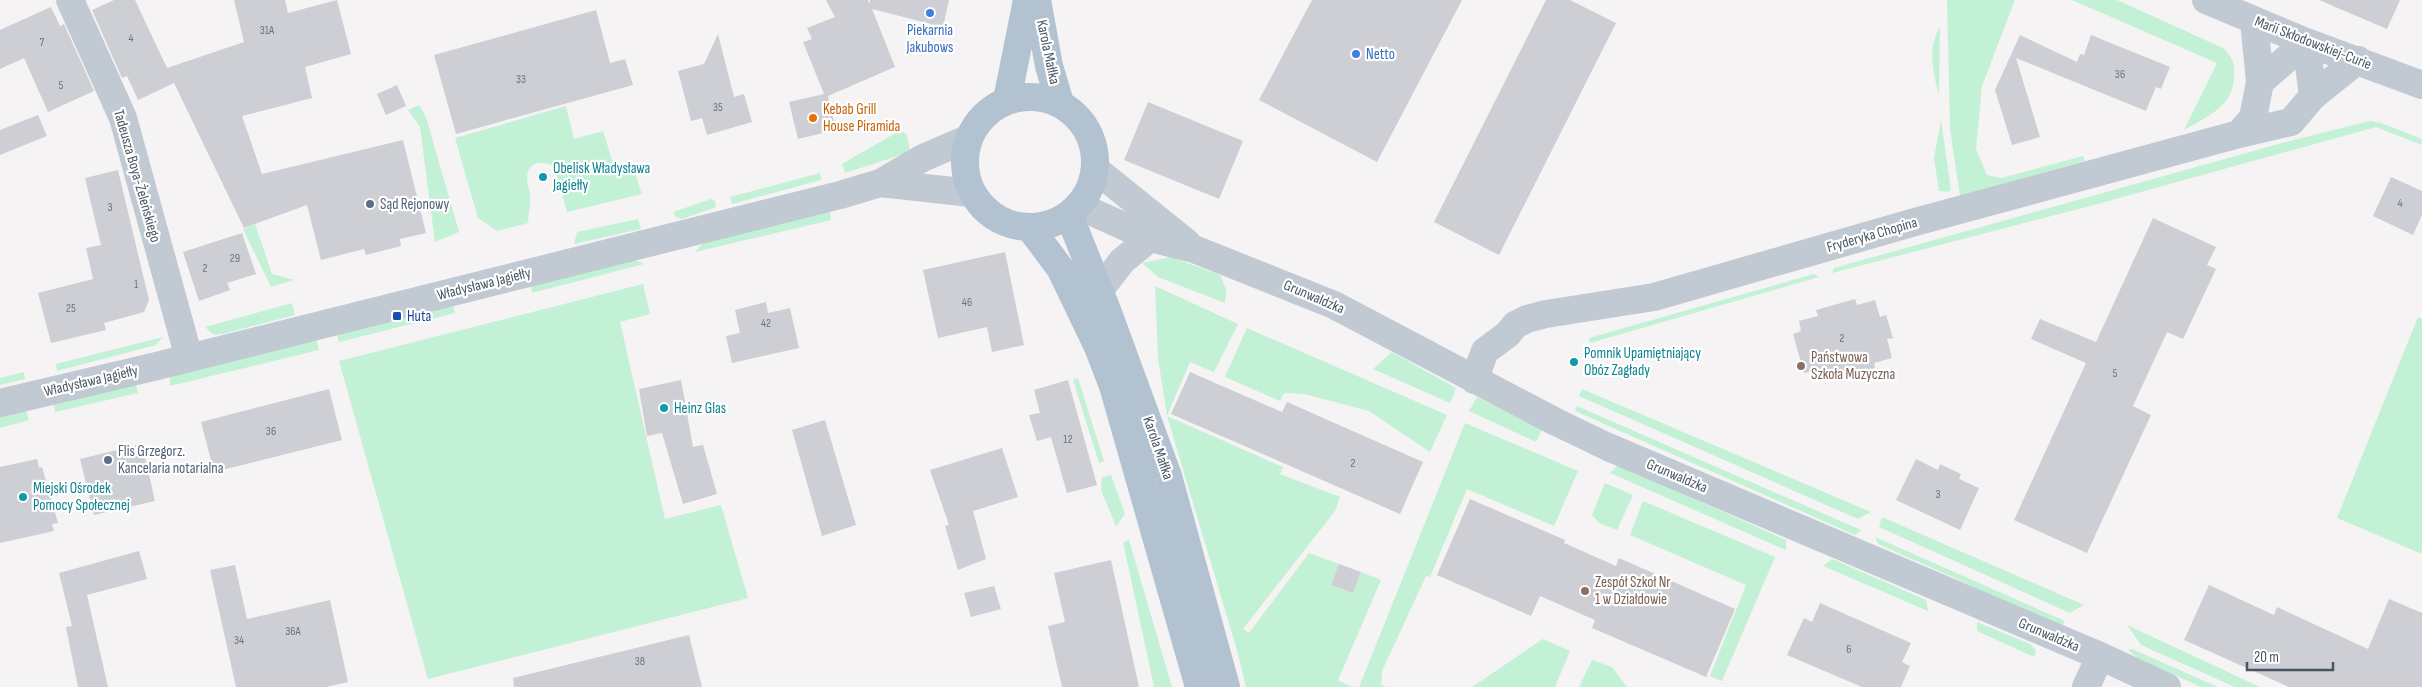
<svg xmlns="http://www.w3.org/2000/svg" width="2422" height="687" font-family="'Sofia Sans Condensed',sans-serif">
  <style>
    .green { fill: #c3f1d5 }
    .building { fill: #cdcfd5 }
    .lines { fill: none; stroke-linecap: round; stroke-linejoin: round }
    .minor { stroke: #c1cad2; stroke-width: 28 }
    .major { stroke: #b3c2d1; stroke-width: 28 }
    .shop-dot { fill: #3f7fe0; stroke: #fff; stroke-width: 2 }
    .food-dot { fill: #e8710a; stroke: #fff; stroke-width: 2 }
    .culture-dot { fill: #0f9aa8; stroke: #fff; stroke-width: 2 }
    .service-dot { fill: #5c6f8a; stroke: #fff; stroke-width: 2 }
    .transit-dot { fill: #1a4fb4; stroke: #fff; stroke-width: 2 }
    .education-dot { fill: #8d6e63; stroke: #fff; stroke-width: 2 }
    .labels { text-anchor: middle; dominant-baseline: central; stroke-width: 4.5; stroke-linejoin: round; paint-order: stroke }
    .number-label { font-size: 12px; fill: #6b747e }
    .shop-label { font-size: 15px; fill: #366cbe; stroke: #fff }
    .street-label { font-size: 15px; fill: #4a5661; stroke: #fff }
    .food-label { font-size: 15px; fill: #c56008; stroke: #fff; text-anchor: start }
    .culture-label { font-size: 15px; fill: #0d838f; stroke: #fff; text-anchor: start }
    .service-label { font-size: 15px; fill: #4e5e75; stroke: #fff; text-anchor: start }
    .transit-label { font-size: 15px; fill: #164399; stroke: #fff; text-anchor: start }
    .education-label { font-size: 15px; fill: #785e54; stroke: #fff; text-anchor: start }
  </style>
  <rect width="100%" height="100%" fill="#f5f3f3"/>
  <!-- green -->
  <path class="green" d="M1947,0H2015L1982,86L1976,149L1987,175L2001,178L2083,156L2085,161L1960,196L1950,129Z
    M2072,0H2117L2223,48C2232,57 2235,63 2234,76C2234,106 2208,116 2184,130L2217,63Z
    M1940,27L1939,95C1933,73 1927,48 1940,27Z
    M419,105L426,117L459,232L435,242L420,127L408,110Z
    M566,106L574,139L603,131L616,173L633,168L642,194L567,212L554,166C541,160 526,162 527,180C527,185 530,190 530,195C531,204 528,214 528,223L497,231L478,218L455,138Z
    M1941,120L1951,190L1948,192L1939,191L1934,158Z
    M2370,121L2381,123L2422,139V145L2376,127L2094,205L1832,273L1834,268L2282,143Z
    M899,131L907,134L910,152L845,173L842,164Z
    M820,173L821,180L732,204L730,197Z
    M711,199L715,201L716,207L682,219L676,217L673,212Z
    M830,211L831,220L695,252L703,243Z
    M638,219L641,229L574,244L577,232Z
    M255,224L272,274L294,280L271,287L243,229Z
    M1171,257L1220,275L1226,289L1225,303L1158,277L1142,263Z
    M635,260L644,264L532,293L531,286Z
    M1814,274L1819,277L1590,343L1589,338Z
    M643,284L650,314L620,322L665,519L721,505L748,598L428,679L339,361Z
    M1155,286L1238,324L1214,372L1190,362L1167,416L1283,467L1280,474L1340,497L1335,511L1243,629L1249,633L1309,553L1339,564L1331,585L1353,593L1361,572L1381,580L1338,680L1352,687H1246L1237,650L1167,416L1158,358Z
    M292,303L295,315L222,334L214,335L205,327Z
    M453,306L455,313L339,342L337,335Z
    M2418,317L2422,319V554L2337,518Z
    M1247,328L1447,415L1430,452L1369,411L1304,394L1284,393L1280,401L1225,377Z
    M163,337L156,345L57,371L56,364Z
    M316,338L319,350L170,386V375Z
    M1392,352L1456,388L1450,403L1373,369Z
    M24,372L25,379L0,385V378Z
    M1078,378L1104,461L1099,463L1073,380Z
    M136,384L138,393L55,412L54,403Z
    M1582,389L1864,509L1871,512L1858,519L1579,396Z
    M1477,397L1543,428L1536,442L1469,411Z
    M1577,406L1861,530L1855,535L1575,411Z
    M26,410L29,420L0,428V417Z
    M1465,423L1578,471L1554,526L1467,489L1430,577L1426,576L1382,671L1381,684L1386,687H1359Z
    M1618,465L1786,540V550L1610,473Z
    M1111,475L1125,514L1116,526L1101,490L1102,477Z
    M1605,483L1633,495L1617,530L1599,523L1592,515Z
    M1643,501L1775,557L1722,681L1710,676L1746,585L1630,535Z
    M1882,517L2084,605L2070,613L1879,527Z
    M1875,537L2065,621L2060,629L1957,579L1878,544Z
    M1129,540L1172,687H1154L1123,542Z
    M1832,559L1926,600L1928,611L1823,566Z
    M1977,622L2030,644L2036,650L2034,657L1977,631Z
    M2127,625L2260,687H2235L2141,645Z
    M1543,639L1570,651L1555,687H1472Z
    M2132,649L2218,687H2201L2137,658L2128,650Z
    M1592,660L1612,667L1627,687H1579Z"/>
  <!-- building -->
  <path class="building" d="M114,0H135L167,68L244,42L234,0H285L288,13L337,0L351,54L305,67L312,98L242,116L262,174L403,140L426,233L400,239L401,246L366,255L364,249L321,260L307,205L244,228L174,83L138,100L127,76L122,78L92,10Z
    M826,0H868L870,4V0H949L943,27L872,9L895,67L828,96L836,130L798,139L789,102L824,94L803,42L812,39L807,28L835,17Z
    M1312,0H1462L1377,162L1259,100Z
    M1546,0H1570L1616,23L1499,255L1434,222Z
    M2319,0H2400L2387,29Z
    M51,7L60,26L64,24L94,91L48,112L24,58L0,69V30Z
    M596,10L610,63L625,59L633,85L456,134L434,55Z
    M718,34L734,97L744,94L752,122L707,135L702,118L691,121L678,71L704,64Z
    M2020,35L2077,62L2080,54L2084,55L2091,35L2170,67L2161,89L2156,87L2146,111L2016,58L2040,137L2012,145L1995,90Z
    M397,85L406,106L386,115L377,94Z
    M1148,102L1243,141L1219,199L1124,160Z
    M38,115L47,136L0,155V130Z
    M118,170L149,300L144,312L104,323L106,330L51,343L38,293L93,279L86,248L101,245L85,178Z
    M2391,177L2422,191V215L2413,235L2373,216Z
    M2153,218L2216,247L2207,265L2216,269L2183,339L2167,332L2133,406L2151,415L2087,553L2014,520L2086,363L2031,339L2040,319L2096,342Z
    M242,233L256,274L227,283L230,290L199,301L183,252Z
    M1005,252L1024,345L992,352L987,327L938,338L923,270Z
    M1855,299L1857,305L1875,300L1880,317L1886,315L1893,338L1887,339L1892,358L1874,363L1875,368L1837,379L1836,373L1816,379L1814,371L1804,373L1793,334L1801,331L1799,321L1818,316L1816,310Z
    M766,302L768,313L790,308L799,348L732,363L726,336L740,333L735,310Z
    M1190,372L1282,412L1287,402L1423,462L1400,514L1171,414Z
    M681,380L693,447L703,445L717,494L683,504L662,433L647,436L639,389Z
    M1068,380L1097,485L1067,493L1051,437L1037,441L1029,415L1040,413L1034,390Z
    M329,389L342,440L214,472L201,422Z
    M825,420L856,525L822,536L792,430Z
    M142,444L155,501L94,515L80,459Z
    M1002,448L1018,497L973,511L986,559L958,570L945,526L949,525L930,470Z
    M37,459L39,468L42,467L58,523L52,524L54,531L0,543V467Z
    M1916,459L1938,470L1940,464L1961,474L1959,479L1979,488L1960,530L1896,500Z
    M1470,499L1565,540L1564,543L1616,566L1619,558L1735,609L1706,677L1592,628L1595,620L1540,596L1531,616L1437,575Z
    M139,551L147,579L87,595L108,687H78L66,627L72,626L59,573Z
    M1111,560L1139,687H1062L1048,626L1065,622L1054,573Z
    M1339,564L1361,572L1353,593L1331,585Z
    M235,565L247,619L330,600L348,682L326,687H236L210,570Z
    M2209,585L2274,615L2277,607L2368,649L2389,599L2422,613V687H2289L2184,640Z
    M994,586L1001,609L971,617L964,593Z
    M1820,603L1911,643L1902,662L1910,666L1901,687H1862L1787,655L1804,618L1812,622Z
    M689,635L702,687H514L513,678Z"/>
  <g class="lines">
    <!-- minor -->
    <path class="minor" d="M70,0L123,118L189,358
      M2206,0L2306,42L2422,85
      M2306,42L2313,96
      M2260,82L2306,42
      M2239,134L2253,118L2260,82L2254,21
      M1095,169L1187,243
      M880,183L971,193
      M1079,206L1150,238L1194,249L1334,305L1554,421L1608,447L2100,656L2167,687
      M1099,291L1122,261L1150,238
      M1474,380L1485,351L1508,334L1515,325L1527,319L1546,314L1654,297L1915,222L2239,134L2291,122L2313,96L2358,60
      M0,403L153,367L840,195L880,183L923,158L969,138
      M2086,687L2100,656"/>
    <!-- major -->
    <path class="major" d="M1037,0L1049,66L1060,103
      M965 162a65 65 0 1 1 130 0a65 65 0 1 1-130 0Z
      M1007,100L1027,0
      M1069,215L1107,310L1168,476L1226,687
      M1030,228L1060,268L1098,347L1113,386L1199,687"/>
  </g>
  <!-- markers -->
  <g class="shop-dot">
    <circle cx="930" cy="13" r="5"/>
    <circle cx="1356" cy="54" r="5"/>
  </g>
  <circle class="food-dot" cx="813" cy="118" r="5"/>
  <g class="culture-dot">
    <circle cx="543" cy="177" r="5"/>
    <circle cx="1574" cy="362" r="5"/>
    <circle cx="664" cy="408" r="5"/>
    <circle cx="23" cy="497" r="5"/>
  </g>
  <g class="service-dot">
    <circle cx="370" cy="204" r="5"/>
    <circle cx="108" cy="460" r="5"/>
  </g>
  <rect class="transit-dot" x="392" y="311" width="10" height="10" rx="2.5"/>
  <g class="education-dot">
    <circle cx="1801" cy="366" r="5"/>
    <circle cx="1585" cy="591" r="5"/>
  </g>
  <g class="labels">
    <!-- number labels -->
    <g class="number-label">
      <text x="267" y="30">31A</text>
      <text x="131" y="38">4</text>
      <text x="42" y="42">7</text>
      <text x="2120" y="74">36</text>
      <text x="521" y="79">33</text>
      <text x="61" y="85">5</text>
      <text x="718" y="107">35</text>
      <text x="2400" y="203">4</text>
      <text x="110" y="207">3</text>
      <text x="235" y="258">29</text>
      <text x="205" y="268">2</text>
      <text x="136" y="284">1</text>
      <text x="967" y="302">46</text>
      <text x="71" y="308">25</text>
      <text x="766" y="323">42</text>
      <text x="1842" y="338">2</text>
      <text x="2115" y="373">5</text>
      <text x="271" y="431">36</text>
      <text x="1068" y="439">12</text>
      <text x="1353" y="463">2</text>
      <text x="1938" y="494">3</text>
      <text x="293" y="631">36A</text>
      <text x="239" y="640">34</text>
      <text x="1849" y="649">6</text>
      <text x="640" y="661">38</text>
    </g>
    <!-- shop labels -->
    <g class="shop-label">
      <text x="930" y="30">Piekarnia<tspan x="930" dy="17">Jakubows</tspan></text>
      <text x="1366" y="54" text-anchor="start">Netto</text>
    </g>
    <!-- street labels -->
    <g class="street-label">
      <text transform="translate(2313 43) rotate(21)">Marii Skłodowskiej-Curie</text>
      <text transform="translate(1048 52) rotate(78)">Karola Małłka</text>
      <text transform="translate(137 176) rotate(74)">Tadeusza Boya-Żeleńskiego</text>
      <text transform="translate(1872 235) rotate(-16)">Fryderyka Chopina</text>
      <text transform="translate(484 284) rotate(-14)">Władysława Jagiełły</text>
      <text transform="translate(1314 297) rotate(23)">Grunwaldzka</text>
      <text transform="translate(91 381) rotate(-13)">Władysława Jagiełły</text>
      <text transform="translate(1158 448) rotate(71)">Karola Małłka</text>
      <text transform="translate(1677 476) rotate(23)">Grunwaldzka</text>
      <text transform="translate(2049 635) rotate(23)">Grunwaldzka</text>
    </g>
    <!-- food labels -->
    <g class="food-label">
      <text x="823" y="109">Kebab Grill<tspan x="823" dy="17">House Piramida</tspan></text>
    </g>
    <!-- culture labels -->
    <g class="culture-label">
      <text x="553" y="168">Obelisk Władysława<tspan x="553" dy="17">Jagiełły</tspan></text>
      <text x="1584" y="353">Pomnik Upamiętniający<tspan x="1584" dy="17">Obóz Zagłady</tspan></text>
      <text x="674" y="408">Heinz Glas</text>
      <text x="33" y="488">Miejski Ośrodek<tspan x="33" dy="17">Pomocy Społecznej</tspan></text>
    </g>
    <!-- service labels -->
    <g class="service-label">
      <text x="380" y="204">Sąd Rejonowy</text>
      <text x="118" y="451">Flis Grzegorz.<tspan x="118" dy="17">Kancelaria notarialna</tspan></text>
    </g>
    <!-- transit labels -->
    <g class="transit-label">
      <text x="407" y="316">Huta</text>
    </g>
    <!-- education labels -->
    <g class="education-label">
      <text x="1811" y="357">Państwowa<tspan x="1811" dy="17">Szkoła Muzyczna</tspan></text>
      <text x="1595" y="582">Zespół Szkoł Nr<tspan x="1595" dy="17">1 w Działdowie</tspan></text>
    </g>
  </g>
  <!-- scale -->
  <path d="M2247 662v8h86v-8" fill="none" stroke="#4a5661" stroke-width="2.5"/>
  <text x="2254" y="662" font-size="15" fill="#4a5661" stroke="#ffffff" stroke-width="4" paint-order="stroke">20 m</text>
</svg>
